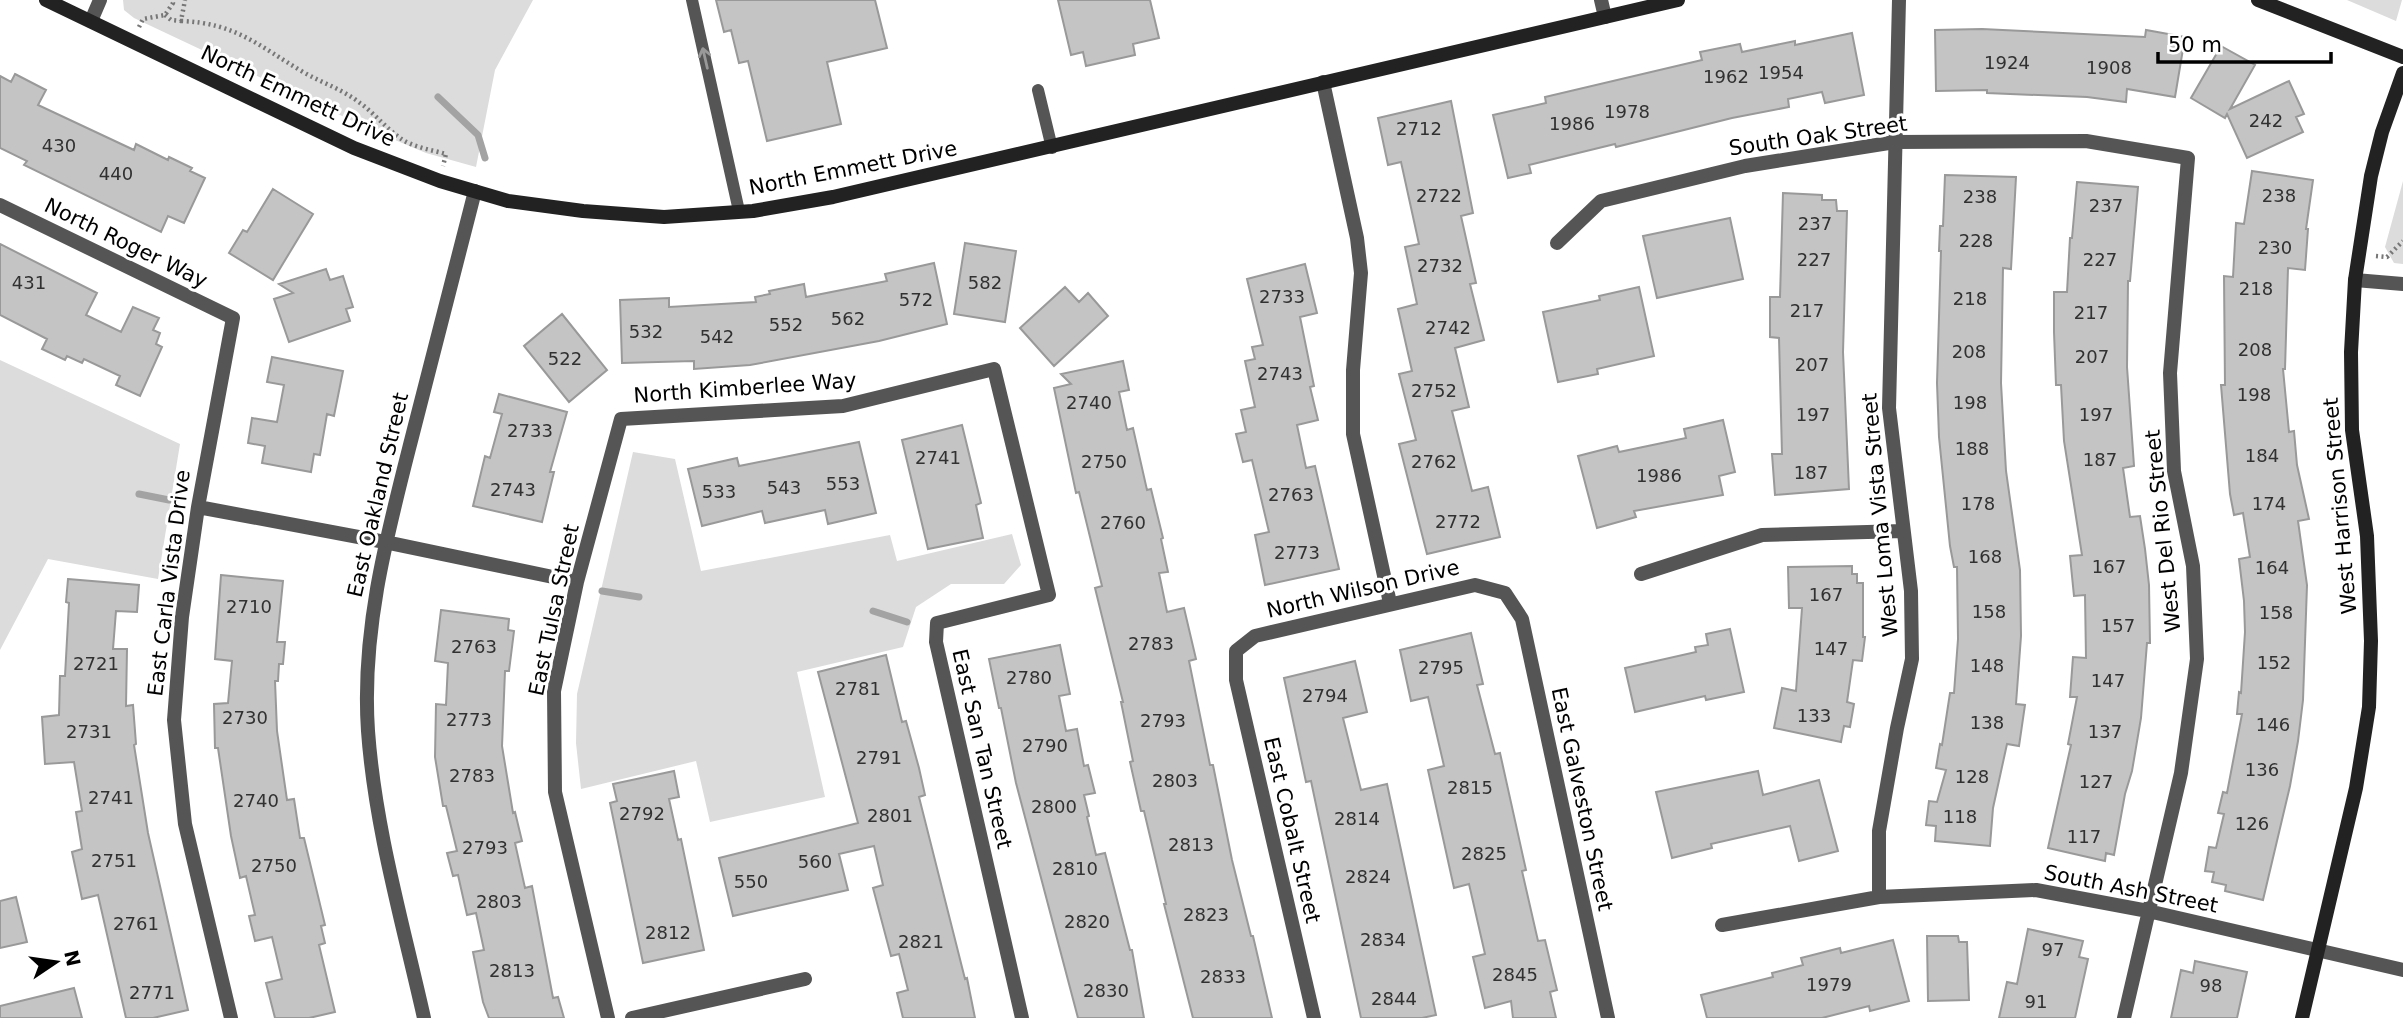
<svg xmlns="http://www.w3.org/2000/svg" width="2403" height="1018" font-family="'DejaVu Sans',sans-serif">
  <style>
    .green { fill: #dcdcdc }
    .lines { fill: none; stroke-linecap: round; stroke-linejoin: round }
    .stream { stroke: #a3a3a3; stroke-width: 7 }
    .building { fill: #c4c4c4; stroke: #999; stroke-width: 2 }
    .path { stroke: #777; stroke-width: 4.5; stroke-dasharray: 2 3.5; stroke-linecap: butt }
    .lane { stroke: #555; stroke-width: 12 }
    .street { stroke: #555; stroke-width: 14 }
    .secondary { stroke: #222; stroke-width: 14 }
    .oneway { stroke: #999 }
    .labels { text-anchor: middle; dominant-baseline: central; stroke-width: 6; stroke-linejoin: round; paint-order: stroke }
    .number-label { font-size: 18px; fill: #313131 }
    .street-label { font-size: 21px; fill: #000; stroke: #fff }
  </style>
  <rect width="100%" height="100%" fill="#fff"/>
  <!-- green -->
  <path class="green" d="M123,0H533L495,70L476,167L426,153L376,132L134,18L124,10Z
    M2347,0H2402L2396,21Z
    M2403,181V264L2394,263L2385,247Z
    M0,360L180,444L158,579L48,559L0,650Z
    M633,452L675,459L701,571L890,535L897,561L1012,534L1021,565L1004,584H951L916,607L903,647L797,672L825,797L710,822L696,761L581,789L576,743L577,694Z"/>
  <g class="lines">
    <!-- stream -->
    <path class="stream" d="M438,97L478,135L485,158
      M139,494L169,500
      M602,591L639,597
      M873,611L907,622"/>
  </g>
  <!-- building -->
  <path class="building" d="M716,0H875L887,48L827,62L841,124L767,141L748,61L739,63L731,30L724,32Z
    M1058,0H1150L1159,38L1133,44L1135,55L1086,66L1083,52L1071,55Z
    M1982,29L2145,37L2146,30L2185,37L2175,97L2127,89L2126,102L2087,97L1987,93V90L1936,91L1935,30Z
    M1852,33L1864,95L1825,103L1822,92L1788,99L1789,107L1732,118L1616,147L1615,144L1529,165L1531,173L1508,178L1493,115L1546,103L1545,97L1702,60L1700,52L1740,44L1742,52L1795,41V45Z
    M2221,46L2255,65L2230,109L2289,81L2304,114L2296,117L2303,132L2247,158L2227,114L2225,118L2191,98Z
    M15,74L46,90L38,105L134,150L136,144L168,160L169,157L192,168L190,171L205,178L184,223L168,216L161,232L24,165L27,161L0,148V76L11,82Z
    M1451,101L1473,213L1461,216L1476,283L1470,284L1484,340L1455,348L1469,407L1452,411L1472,491L1488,487L1500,537L1427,554L1399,444L1416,440L1399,374L1412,371L1398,309L1417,304L1405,247L1419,244L1401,162L1388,165L1378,118Z
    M2252,171L2313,180L2306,229H2308L2305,270L2288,268L2285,369H2283L2289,432L2294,431L2297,465L2309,519L2298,521L2307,585L2303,700L2298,741L2290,786L2263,900L2225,891L2226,885L2212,882L2214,872L2205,871L2209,847L2216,848L2224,814L2218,813L2223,792L2227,793L2242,714H2237L2239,692L2241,693L2245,632L2244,601L2239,559L2250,557L2243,513L2234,515L2230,494L2221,385H2225L2224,276L2233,277L2236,223L2244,224Z
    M1945,175L2016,177L2011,269L2003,268L2001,383L2006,471L2020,570L2021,636L2016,704L2025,705L2019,746L2007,744L1993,808L1990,846L1935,841L1936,826L1926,825L1929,801L1937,802L1946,770L1936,768L1940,744L1942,745L1950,693H1954L1958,639L1957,567H1954L1950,546L1939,437L1937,383L1941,251H1939L1940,226H1943Z
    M2077,182L2138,187L2130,281H2128L2127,367L2134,466L2123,468L2130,517L2140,516L2145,549L2149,585L2150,643H2147L2141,718L2132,771L2125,794L2114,855L2106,853L2105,861L2048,848L2071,745L2068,744L2077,697H2070L2073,657L2086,658L2085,595L2074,596L2070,556L2082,555L2064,441L2061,385H2056L2054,332V292H2067L2070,238H2072Z
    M273,189L313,214L273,280L229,253L243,230L247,232Z
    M1783,193L1822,195V200H1836L1837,211H1847L1843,352L1849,489L1775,495L1772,454H1782L1779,338L1770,337V297H1780Z
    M1730,218L1743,279L1657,298L1643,236Z
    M965,243L1016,251L1005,322L954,314Z
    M0,244L97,293L86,315L121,332L133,307L159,318L153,330L160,333L156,344L162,347L140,396L116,385L120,376L84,359L82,363L67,356L65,360L42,349L47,339L0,315Z
    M934,263L947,324L879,341L750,365L694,369V361L622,363L620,300L669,298V307L756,302L755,297L770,294L769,291L804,284L806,297L887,281L885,274Z
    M1305,264L1317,313L1300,317L1314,386L1310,387L1318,420L1297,425L1306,468L1315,466L1339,569L1265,585L1255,535L1269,532L1252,460L1243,462L1236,434L1246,432L1241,410L1255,407L1245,361L1255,359L1252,347L1263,345L1247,279Z
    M326,269L330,280L343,276L353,307L346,309L350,321L289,342L274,299L293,293L279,284Z
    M1065,287L1079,302L1088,293L1108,316L1054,366L1020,328Z
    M1639,287L1654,356L1597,369L1598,374L1558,382L1543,312L1600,300L1599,296Z
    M562,314L607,370L569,402L524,346Z
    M272,357L343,371L334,416L327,414L320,455L314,454L311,472L262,463L265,446L248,443L252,418L277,422L284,385L267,382Z
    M1123,361L1129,390L1119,392L1127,430L1133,428L1147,490L1151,489L1163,538L1161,539L1168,572L1159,573L1167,612L1184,608L1196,659L1189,661L1206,745L1210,765H1213L1232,860L1251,936H1253L1272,1018H1193L1164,904H1166L1144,811H1141L1130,762L1133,761L1121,702H1123L1095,588L1102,586L1079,492L1076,493L1054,388L1071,384L1061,374Z
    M499,394L567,412L550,472H554L542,522L473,506L485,456L490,458L502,414L494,412Z
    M1723,420L1735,472L1719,476L1723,495L1634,511L1636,517L1597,528L1578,456L1617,446L1619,452L1686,438L1684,429Z
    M962,425L981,503L976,505L983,538L928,549L902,440Z
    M859,442L876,513L828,524L825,510L765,523L762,511L702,526L688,469L737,458L739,466Z
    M1852,566V574H1857V583H1863V637H1865L1862,661L1853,660L1847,702L1854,704L1850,727L1844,726L1841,742L1774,728L1782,688L1796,691L1802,608H1789L1788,567Z
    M221,575L283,581L277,642H285L283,664H279L278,681H275L277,731L287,800L294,799L300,838H304L325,925L321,926L325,943L319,945L335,1012L309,1018H275L266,983L282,979L272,937L255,941L249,916L255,915L246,876L240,878L231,836L218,748H215L214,704L228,703L232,661L215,659Z
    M68,579L139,585L137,612L116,611L113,649H127L126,706L133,705L136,744L134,745L148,833L188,1010L153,1018H126L98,895L82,899L72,852L82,849L76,812L82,811L74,762L45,764L42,717L59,715L60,676H65L69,603L66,602Z
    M441,610L509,619L508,630L514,631L509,671H505L502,746L513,813L515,812L522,841L515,843L525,888L532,886L553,998L558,997L564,1018H489L483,1002L473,952L484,950L476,913L467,915L458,875L453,876L447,853L457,851L446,806H443L435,757L436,704L446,705L448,663L435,661Z
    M1730,629L1744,692L1706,700L1705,696L1635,712L1625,668L1696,652L1695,647L1708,645L1706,634Z
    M1471,633L1483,684L1477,685L1495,754L1500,753L1526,870L1522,871L1538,941L1545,940L1557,990L1550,992L1556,1018H1513L1511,1001L1485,1008L1473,957L1485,954L1469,884L1454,888L1428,770L1444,766L1428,697L1411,701L1400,650Z
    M1060,645L1070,694L1059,696L1066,731L1077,729L1084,766L1088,765L1095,793L1084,795L1089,816L1087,817L1096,855L1105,853L1130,950H1132L1144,1018H1078L1016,783L1001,708H999L989,659Z
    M886,655L902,722L906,721L919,768L925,795L919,797L965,979L967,978L975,1018H903L897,993L908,990L899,954L891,956L873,888L883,885L874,846L839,854L848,890L733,916L719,858L858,823L818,672Z
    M1355,661L1367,712L1343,718L1361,790L1387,784L1436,1015L1422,1018H1361L1311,781L1306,782L1284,678Z
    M674,771L679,797L669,799L678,840L681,839L704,950L643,963L610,803L617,801L613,784Z
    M1758,771L1763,795L1819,780L1838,851L1799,861L1790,826L1711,844L1712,848L1672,858L1656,792Z
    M16,897L27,942L0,948V901Z
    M2028,929L2083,941L2079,957L2088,959L2075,1018H1999L2007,982L2017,984Z
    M1927,936H1958L1959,942H1967L1969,1000L1928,1001Z
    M1893,940L1909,1001L1870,1011L1869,1006L1822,1018H1707L1701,995L1773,977L1772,973L1803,965L1801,958L1840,948L1841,953Z
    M2195,961L2247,972L2237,1018H2171L2181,970L2193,973Z
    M74,988L82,1018H0V1006Z"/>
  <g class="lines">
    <!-- path -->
    <path class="path" d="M165,15L171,20L181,21L185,0
      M181,21C236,23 259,46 303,72C322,83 342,89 360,103C374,113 386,128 400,138C412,147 432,150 446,154L443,166
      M139,27L143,19L165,15L173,3L172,0
      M2376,256L2387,257L2403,241"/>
    <!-- lane -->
    <path class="lane" d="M692,0L739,211
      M1038,90L1052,148"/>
    <!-- street -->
    <path class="street" d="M1601,0L1605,17
      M91,21L100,0
      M1323,82L1357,238L1361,273L1353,370V434L1390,603
      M0,205L233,318L198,507L182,617L174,720L185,824L231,1018
      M1557,243L1601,201L1745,166L1895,142L2086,141L2188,158L2170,373L2174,471L2193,566L2197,659L2181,773L2124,1018
      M2355,280L2403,284
      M198,507L385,542L577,582
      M1641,574L1762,535L1903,531
      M1879,897V831L1897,728L1912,659L1911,591L1889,408L1899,0
      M1722,925L1879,897L2036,890L2148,911L2403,970
      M424,1018C403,924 375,828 368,731C361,629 388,531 413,433C434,352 454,272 475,191
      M608,1018L555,792L554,691L577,582L621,419L843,406L994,369L1049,595L937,623L936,642L1022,1018
      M632,1018L805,979
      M1314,1018L1236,680V651L1255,636L1475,585L1505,593L1522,619L1608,1018"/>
    <!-- secondary -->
    <path class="secondary" d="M46,0L354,148L440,181L508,201L583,211L664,217L753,211L833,197L1678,0
      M2258,0L2403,57
      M2302,1018L2356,788L2369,707L2371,641L2367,536L2352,430L2351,352L2355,280L2371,176L2382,132L2403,73"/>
  </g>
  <!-- one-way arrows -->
  <defs><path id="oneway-shaft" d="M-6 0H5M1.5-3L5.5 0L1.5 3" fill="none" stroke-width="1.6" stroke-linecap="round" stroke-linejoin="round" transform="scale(1.75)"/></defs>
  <use class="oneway" href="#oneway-shaft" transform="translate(705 58) rotate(-103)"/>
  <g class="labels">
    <!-- number labels -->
    <g class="number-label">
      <text x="2007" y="62">1924</text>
      <text x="2109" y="67">1908</text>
      <text x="1781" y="72">1954</text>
      <text x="1726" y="76">1962</text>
      <text x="1627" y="111">1978</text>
      <text x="2266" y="120">242</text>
      <text x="1572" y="123">1986</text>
      <text x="1419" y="128">2712</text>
      <text x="59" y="145">430</text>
      <text x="116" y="173">440</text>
      <text x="1439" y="195">2722</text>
      <text x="2279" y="195">238</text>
      <text x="1980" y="196">238</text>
      <text x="2106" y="205">237</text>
      <text x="1815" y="223">237</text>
      <text x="1976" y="240">228</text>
      <text x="2275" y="247">230</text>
      <text x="1814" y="259">227</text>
      <text x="2100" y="259">227</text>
      <text x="1440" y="265">2732</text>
      <text x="29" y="282">431</text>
      <text x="985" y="282">582</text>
      <text x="2256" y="288">218</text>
      <text x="1282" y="296">2733</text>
      <text x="1970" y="298">218</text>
      <text x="916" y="299">572</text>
      <text x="1807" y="310">217</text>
      <text x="2091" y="312">217</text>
      <text x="848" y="318">562</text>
      <text x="786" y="324">552</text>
      <text x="1448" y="327">2742</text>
      <text x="646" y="331">532</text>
      <text x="717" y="336">542</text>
      <text x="2255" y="349">208</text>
      <text x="1969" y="351">208</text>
      <text x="2092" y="356">207</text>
      <text x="565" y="358">522</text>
      <text x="1812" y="364">207</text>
      <text x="1280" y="373">2743</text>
      <text x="1434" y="390">2752</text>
      <text x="2254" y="394">198</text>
      <text x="1089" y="402">2740</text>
      <text x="1970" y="402">198</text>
      <text x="1813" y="414">197</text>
      <text x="2096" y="414">197</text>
      <text x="530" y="430">2733</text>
      <text x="1972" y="448">188</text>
      <text x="2262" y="455">184</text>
      <text x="938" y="457">2741</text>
      <text x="2100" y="459">187</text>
      <text x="1104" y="461">2750</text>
      <text x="1434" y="461">2762</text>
      <text x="1811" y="472">187</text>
      <text x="1659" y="475">1986</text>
      <text x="843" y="483">553</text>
      <text x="784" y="487">543</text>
      <text x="513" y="489">2743</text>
      <text x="719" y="491">533</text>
      <text x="1291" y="494">2763</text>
      <text x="1978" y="503">178</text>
      <text x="2269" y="503">174</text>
      <text x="1458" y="521">2772</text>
      <text x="1123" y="522">2760</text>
      <text x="1297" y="552">2773</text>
      <text x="1985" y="556">168</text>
      <text x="2109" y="566">167</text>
      <text x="2272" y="567">164</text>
      <text x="1826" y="594">167</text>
      <text x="249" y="606">2710</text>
      <text x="1989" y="611">158</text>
      <text x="2276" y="612">158</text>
      <text x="2118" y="625">157</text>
      <text x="1151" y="643">2783</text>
      <text x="474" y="646">2763</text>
      <text x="1831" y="648">147</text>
      <text x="2274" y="662">152</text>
      <text x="96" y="663">2721</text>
      <text x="1987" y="665">148</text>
      <text x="1441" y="667">2795</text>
      <text x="1029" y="677">2780</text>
      <text x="2108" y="680">147</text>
      <text x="858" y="688">2781</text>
      <text x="1325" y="695">2794</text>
      <text x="1814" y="715">133</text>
      <text x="245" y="717">2730</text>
      <text x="469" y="719">2773</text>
      <text x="1163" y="720">2793</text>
      <text x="1987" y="722">138</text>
      <text x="2273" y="724">146</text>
      <text x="89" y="731">2731</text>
      <text x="2105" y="731">137</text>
      <text x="1045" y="745">2790</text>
      <text x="879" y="757">2791</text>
      <text x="2262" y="769">136</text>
      <text x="472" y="775">2783</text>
      <text x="1972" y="776">128</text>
      <text x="1175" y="780">2803</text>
      <text x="2096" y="781">127</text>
      <text x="1470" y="787">2815</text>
      <text x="111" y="797">2741</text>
      <text x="256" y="800">2740</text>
      <text x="1054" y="806">2800</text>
      <text x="642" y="813">2792</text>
      <text x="890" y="815">2801</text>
      <text x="1960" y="816">118</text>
      <text x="1357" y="818">2814</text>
      <text x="2252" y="823">126</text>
      <text x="2084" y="836">117</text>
      <text x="1191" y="844">2813</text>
      <text x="485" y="847">2793</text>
      <text x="1484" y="853">2825</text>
      <text x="114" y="860">2751</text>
      <text x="815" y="861">560</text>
      <text x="274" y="865">2750</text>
      <text x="1075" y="868">2810</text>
      <text x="1368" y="876">2824</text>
      <text x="751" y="881">550</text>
      <text x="499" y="901">2803</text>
      <text x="1206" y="914">2823</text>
      <text x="1087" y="921">2820</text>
      <text x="136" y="923">2761</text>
      <text x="668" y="932">2812</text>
      <text x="1383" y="939">2834</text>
      <text x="921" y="941">2821</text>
      <text x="2053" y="949">97</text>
      <text x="512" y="970">2813</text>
      <text x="1515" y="974">2845</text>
      <text x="1223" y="976">2833</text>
      <text x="1829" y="984">1979</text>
      <text x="2211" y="985">98</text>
      <text x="1106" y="990">2830</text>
      <text x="152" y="992">2771</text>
      <text x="1394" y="998">2844</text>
      <text x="2036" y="1001">91</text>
    </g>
    <!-- street labels -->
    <g class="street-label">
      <text transform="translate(298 96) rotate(25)">North Emmett Drive</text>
      <text transform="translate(1818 136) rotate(-8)">South Oak Street</text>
      <text transform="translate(853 168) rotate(-11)">North Emmett Drive</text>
      <text transform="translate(126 243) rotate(26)">North Roger Way</text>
      <text transform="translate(745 388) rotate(-4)">North Kimberlee Way</text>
      <text transform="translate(378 495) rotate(-77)">East Oakland Street</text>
      <text transform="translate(2340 506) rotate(-95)">West Harrison Street</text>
      <text transform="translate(1880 515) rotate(-95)">West Loma Vista Street</text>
      <text transform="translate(2163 531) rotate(-96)">West Del Rio Street</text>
      <text transform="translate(169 583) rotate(-83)">East Carla Vista Drive</text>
      <text transform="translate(1363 589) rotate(-13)">North Wilson Drive</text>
      <text transform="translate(554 610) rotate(-78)">East Tulsa Street</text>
      <text transform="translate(982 749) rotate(77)">East San Tan Street</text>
      <text transform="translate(1582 799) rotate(78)">East Galveston Street</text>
      <text transform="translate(1292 830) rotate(77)">East Cobalt Street</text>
      <text transform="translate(2131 889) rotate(11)">South Ash Street</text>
    </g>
  </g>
  <!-- north arrow -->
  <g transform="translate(56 962) rotate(77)" stroke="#ffffff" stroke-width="5" paint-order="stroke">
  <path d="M0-5L12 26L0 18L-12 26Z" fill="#000000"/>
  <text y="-10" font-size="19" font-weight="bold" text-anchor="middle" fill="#000000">N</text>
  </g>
  <!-- scale -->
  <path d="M2158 52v10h173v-10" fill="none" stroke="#000000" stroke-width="3.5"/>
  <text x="2168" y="52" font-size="21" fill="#000000" stroke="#ffffff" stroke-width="5" paint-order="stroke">50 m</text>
</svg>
